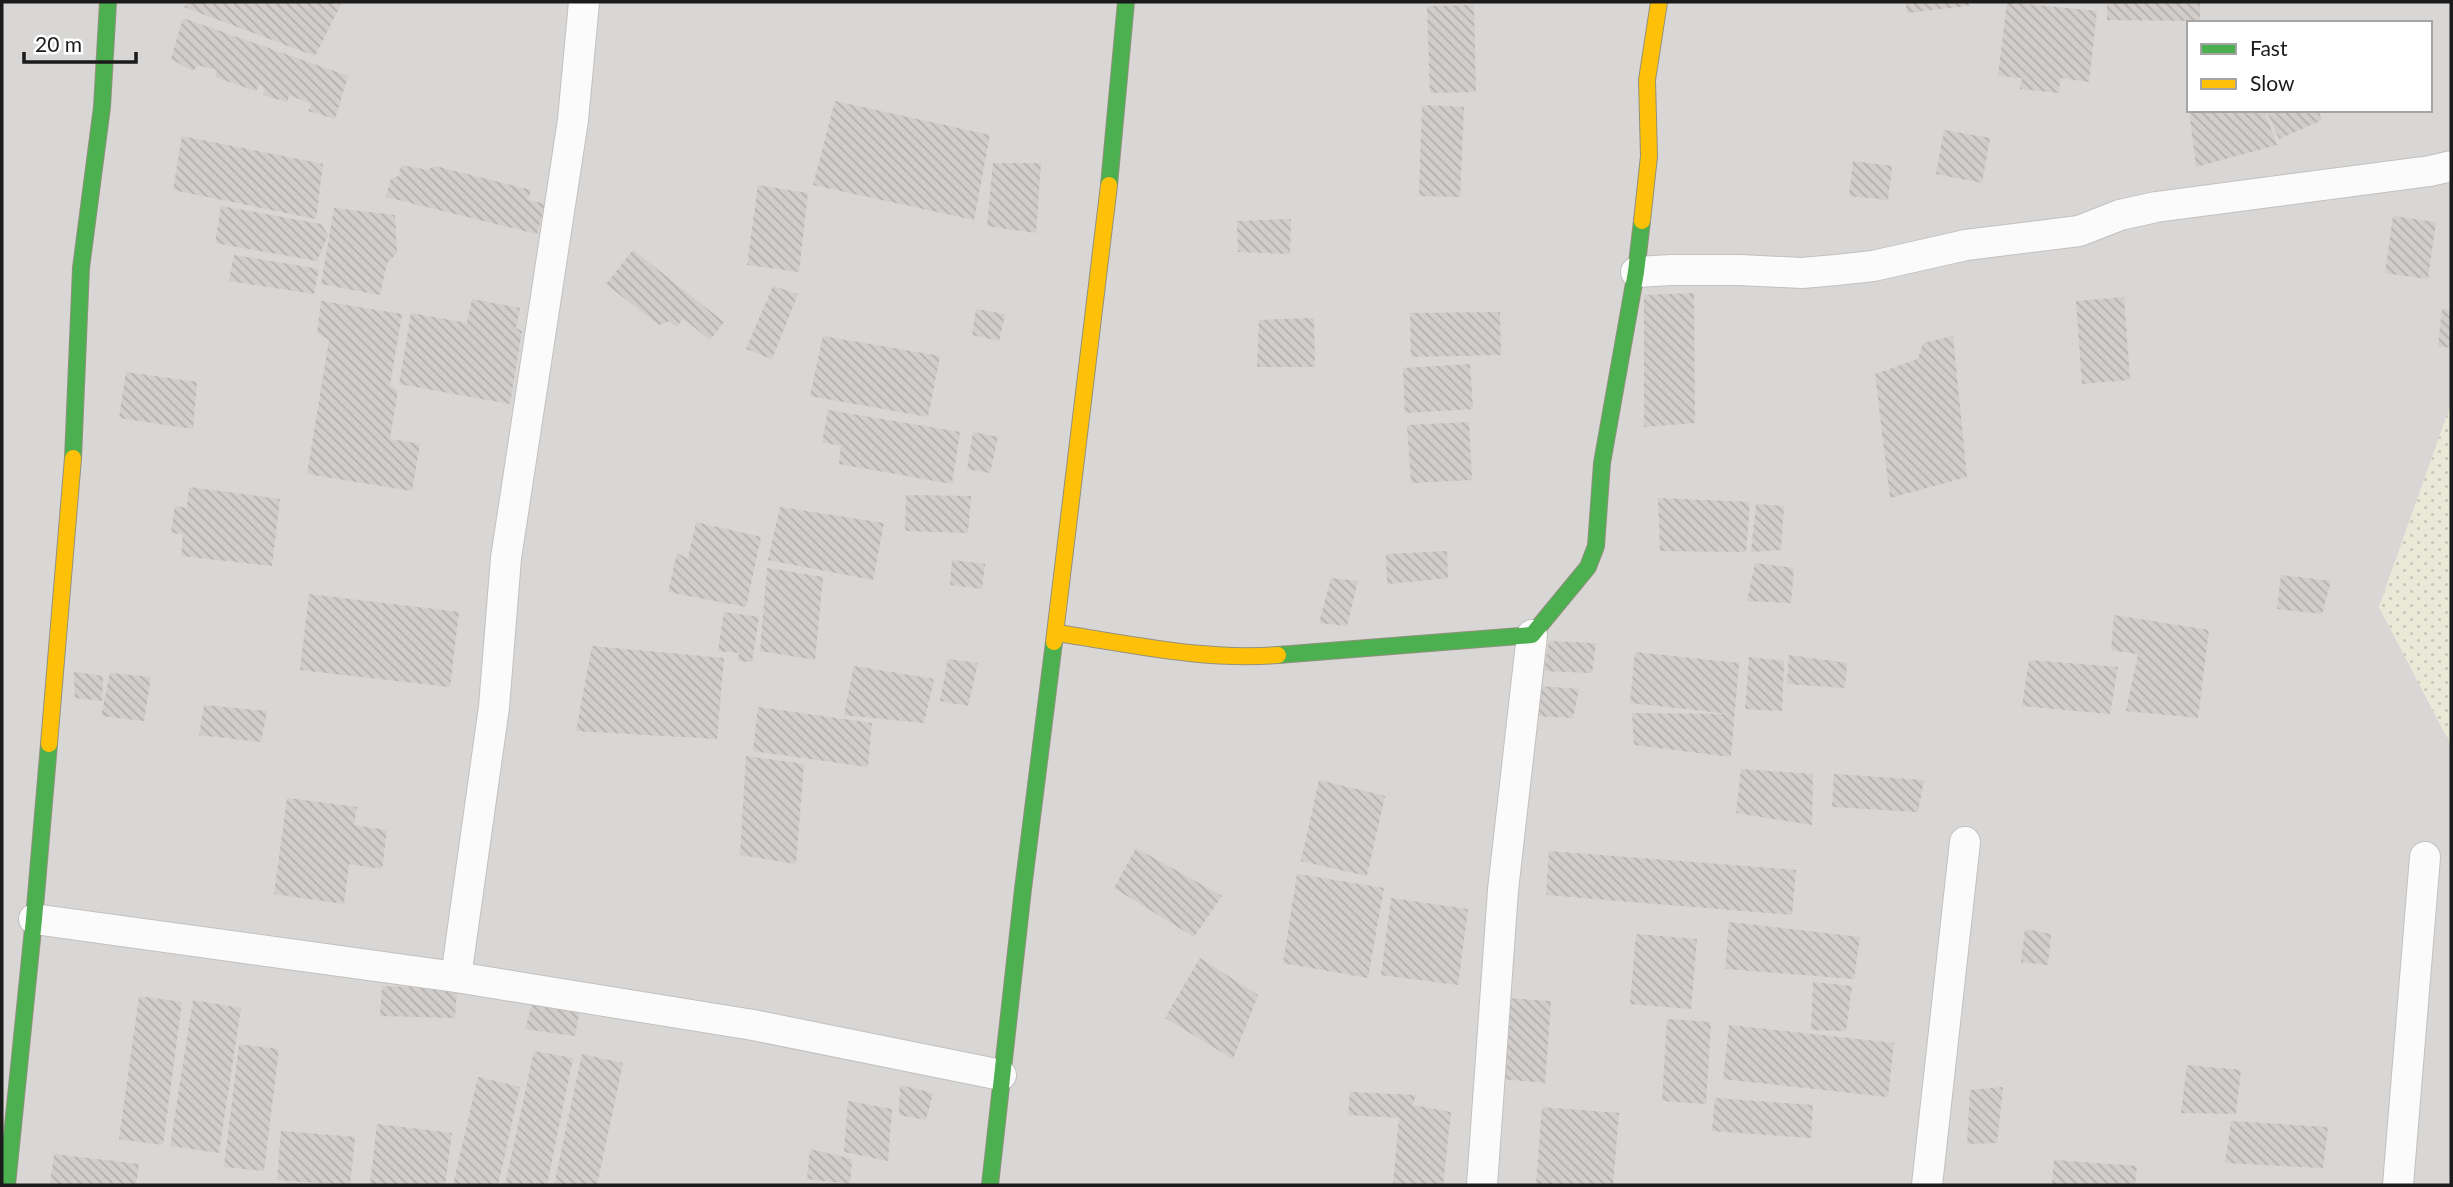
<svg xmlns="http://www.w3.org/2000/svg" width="2453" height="1187" font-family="Lato,sans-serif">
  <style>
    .residential { fill: #d8d7d5; fill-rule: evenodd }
    .farmland { fill: url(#farmland-dots) }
    .building { fill: url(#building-back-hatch) }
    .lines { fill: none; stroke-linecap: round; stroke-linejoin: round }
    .street-casing { stroke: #c2c1c0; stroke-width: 32 }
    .fast-casing { stroke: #92917d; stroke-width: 18 }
    .slow-casing { stroke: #92917d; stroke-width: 18 }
    .street { stroke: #fcfbfb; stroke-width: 30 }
    .fast { stroke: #4caf50; stroke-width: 16 }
    .slow { stroke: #ffc107; stroke-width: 16 }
  </style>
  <defs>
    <pattern id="farmland-dots" width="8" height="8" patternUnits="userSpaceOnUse" patternTransform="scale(1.75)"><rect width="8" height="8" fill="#eae9d7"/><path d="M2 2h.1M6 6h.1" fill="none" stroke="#c8c7b8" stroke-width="1.8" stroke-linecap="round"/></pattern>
    <pattern id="building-back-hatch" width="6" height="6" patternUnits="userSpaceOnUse" patternTransform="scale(1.75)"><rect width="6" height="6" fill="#d0cdcb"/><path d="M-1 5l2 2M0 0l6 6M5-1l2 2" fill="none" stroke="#b2afae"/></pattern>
  </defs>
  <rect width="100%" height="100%" fill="#e9e7e4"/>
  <!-- residential -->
  <path class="residential" d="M2,2H2451V404L2379,607L2451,745V1185H2ZM2189,23H2430V110H2189Z"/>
  <!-- farmland -->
  <path class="farmland" d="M2451,404V745L2379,607Z"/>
  <!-- building -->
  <path class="building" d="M189,2H335L341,4L315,56L184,7Z
    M1906,2H1968L1969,6L1907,13Z
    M2007,2L2097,11L2089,82L2060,78L2059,93L2020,89L2022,78L1998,76Z
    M2107,2H2200V21L2107,20Z
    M1474,5L1476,92L1430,93L1427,6Z
    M183,18L348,76L335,119L308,111L312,104L289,95L287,102L263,95L265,89L259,84L256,91L215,77L217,70L198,65L193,71L171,59Z
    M835,101L990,135L974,220L813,185Z
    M1422,105L1464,107L1460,197L1419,196Z
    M2189,110H2264L2277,145L2196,167Z
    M2266,110H2318L2322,120L2279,139Z
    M1944,130L1990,138L1982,183L1936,174Z
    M182,136L323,164L316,219L173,190Z
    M1853,161L1892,166L1888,200L1849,196Z
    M993,163H1041L1036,233L987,226Z
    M401,165L427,170L435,166L531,190L528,200L545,204L537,234L386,197L391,178L399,176Z
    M758,185L808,193L799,272L747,265Z
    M221,206L321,224L328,235L317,261L215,243Z
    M334,208L395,215L397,253L387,263L380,295L321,284Z
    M2393,216L2436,222L2428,279L2385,273Z
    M1291,219L1290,254L1238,252L1237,221Z
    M633,250L724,322L710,340L683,318L677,327L669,321L659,325L606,284Z
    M234,255L319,269L314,294L229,281Z
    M773,286L798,294L772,359L746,349Z
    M1694,293L1695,423L1644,427V295Z
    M2124,297L2130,380L2082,384L2076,301Z
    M472,299L520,308L516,328L522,331L510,404L399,384L411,313L467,323Z
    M321,301L402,314L390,385L398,391L390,439L420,444L412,491L307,474L329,340L317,333Z
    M976,309L1005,314L999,341L972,335Z
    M2442,309L2451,310V348L2438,346Z
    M1500,312L1501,355L1411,357L1410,313Z
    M1314,318L1315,367H1257L1259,320Z
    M823,336L940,356L928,417L810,396Z
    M1953,336L1967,477L1890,498L1875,374L1918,359L1923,343Z
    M1470,364L1473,409L1405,413L1403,368Z
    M126,372L197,382L193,429L119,418Z
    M828,410L960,432L952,484L839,464L841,446L822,442Z
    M1469,422L1472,480L1411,483L1407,425Z
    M973,432L998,437L990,473L967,469Z
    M189,487L280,499L272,566L181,556L183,534L171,533L175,506L187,508Z
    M906,495L971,496L968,533L905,531Z
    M1658,498L1750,502L1746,552L1660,551Z
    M1756,504L1784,506L1781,550L1751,552Z
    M780,507L884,523L873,580L768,560Z
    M696,522L761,537L746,607L668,592L677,553L688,559Z
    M1447,551L1448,578L1387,584L1386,554Z
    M952,560L985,564L982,589L950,585Z
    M1755,563L1794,568L1791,603L1747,601Z
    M767,568L823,577L815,660L760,651Z
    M2281,575L2331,581L2322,614L2277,609Z
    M1331,578L1358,581L1347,626L1319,623Z
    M309,594L459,612L450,687L300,670Z
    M724,612L759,617L752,662L738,661L739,653L718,651Z
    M2114,615L2209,630L2198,718L2126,711L2138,654L2111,650Z
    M1549,641L1596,643L1592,673L1544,671Z
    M592,646L724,658L717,739L576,731Z
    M1635,652L1739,663L1731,757L1634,745L1632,713L1731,714L1630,703Z
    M1789,655L1847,663L1845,688L1787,684Z
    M1749,657L1784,661L1782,711L1745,709Z
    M948,659L978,663L968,706L940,701Z
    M2029,660L2118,667L2110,714L2022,706Z
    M854,666L934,679L924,723L844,715Z
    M74,672L103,676L102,701L75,698Z
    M110,673L151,677L144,721L101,716Z
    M1540,686L1579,689L1573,718L1533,716Z
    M204,705L267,711L261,742L199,735Z
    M758,707L872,723L868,767L753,751Z
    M746,756L804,764L796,864L740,855Z
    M1741,769L1813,774L1812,825L1736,813Z
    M1834,774L1924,780L1918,812L1832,807Z
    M1319,780L1385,796L1367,876L1301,861Z
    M287,798L357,807L354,825L387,830L382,869L349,864L344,904L274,894Z
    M1136,848L1222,896L1194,937L1114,888Z
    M1549,851L1796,870L1792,915L1546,895Z
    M1297,874L1384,888L1368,978L1283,963Z
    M1391,898L1468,909L1458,985L1381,975Z
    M1729,922L1860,937L1854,979L1725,969Z
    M2025,929L2051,934L2048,965L2021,962Z
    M1636,934L1697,939L1691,1009L1630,1004Z
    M1200,958L1258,995L1233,1059L1165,1018Z
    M1813,982L1852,986L1846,1031L1811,1030Z
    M382,986L457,989L455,1018L380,1016Z
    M139,996L182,1002L163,1145L119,1139Z
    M534,997L581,1003L575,1036L525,1029Z
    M1507,998L1551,1001L1545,1083L1501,1079Z
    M193,1000L241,1008L219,1153L170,1146Z
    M1667,1019L1711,1022L1706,1104L1662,1101Z
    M1729,1025L1894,1043L1888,1097L1723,1079Z
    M239,1044L279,1049L264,1171L224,1167Z
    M534,1051L573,1058L547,1185H505Z
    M582,1054L623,1063L597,1185H554Z
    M2187,1065L2241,1070L2236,1114L2181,1113Z
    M478,1077L520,1087L498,1185H453Z
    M900,1085L933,1093L926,1120L899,1115Z
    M2003,1087L1997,1143L1967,1144L1970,1090Z
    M1350,1092L1416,1095L1413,1105L1451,1112L1443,1185H1393L1399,1118L1348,1115Z
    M1715,1098L1813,1105L1811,1138L1712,1131Z
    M848,1101L892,1109L888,1161L844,1152Z
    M1542,1107L1619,1113L1613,1185H1536Z
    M2231,1121L2328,1127L2323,1168L2225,1163Z
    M377,1124L452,1133L445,1185H370Z
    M281,1131L355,1137L350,1185L277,1180Z
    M810,1149L852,1159L850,1184L807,1179Z
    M54,1154L139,1164L136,1185H50Z
    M2054,1160L2137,1166L2135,1185H2052Z"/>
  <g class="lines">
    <defs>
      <path id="street" d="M1636,272L1672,270H1739L1802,273L1836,270L1873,266L1966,245L2079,231L2120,215L2156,207L2430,171L2451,166
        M34,919L456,977L753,1025L1001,1075
        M456,977L494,707L506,558L573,120L584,2
        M1482,1185L1503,890L1532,635
        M1927,1185L1965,842
        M2398,1185L2425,857"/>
      <path id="fast" d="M1109,185L1126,2
        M73,458L81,268L102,107L108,2
        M1278,655L1532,635L1588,567L1596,546L1602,463L1636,272L1642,221
        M7,1185L34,919L49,744
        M990,1185L1023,889L1054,642"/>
      <path id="slow" d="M1642,221L1649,156L1647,80L1659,2
        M1057,633C1130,644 1204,661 1278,655
        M1054,642L1109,185
        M49,744L73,458"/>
    </defs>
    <!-- street casing -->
    <use href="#street" class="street-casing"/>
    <!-- fast casing -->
    <use href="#fast" class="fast-casing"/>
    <!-- slow casing -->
    <use href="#slow" class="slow-casing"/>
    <!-- street -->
    <use href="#street" class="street"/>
    <!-- fast -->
    <use href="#fast" class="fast"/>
    <!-- slow -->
    <use href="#slow" class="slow"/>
  </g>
  <!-- border -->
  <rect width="2453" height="1187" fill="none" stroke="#1b1b1b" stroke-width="7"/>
  <!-- legend -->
  <rect x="2187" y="21" width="245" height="91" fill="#ffffff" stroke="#a4a4a4" stroke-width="2"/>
  <rect x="2201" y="44" width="35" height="10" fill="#4caf50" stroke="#a4a4a4" stroke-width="2"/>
  <text x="2250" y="56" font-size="21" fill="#1b1b1b">Fast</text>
  <rect x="2201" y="79" width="35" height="10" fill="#ffc107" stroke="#a4a4a4" stroke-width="2"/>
  <text x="2250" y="91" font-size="21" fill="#1b1b1b">Slow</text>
  <!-- scale -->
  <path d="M24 52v10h112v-10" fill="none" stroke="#1b1b1b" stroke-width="3.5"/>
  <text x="35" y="52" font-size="21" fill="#1b1b1b" stroke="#ffffff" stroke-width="5" paint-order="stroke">20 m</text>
</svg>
